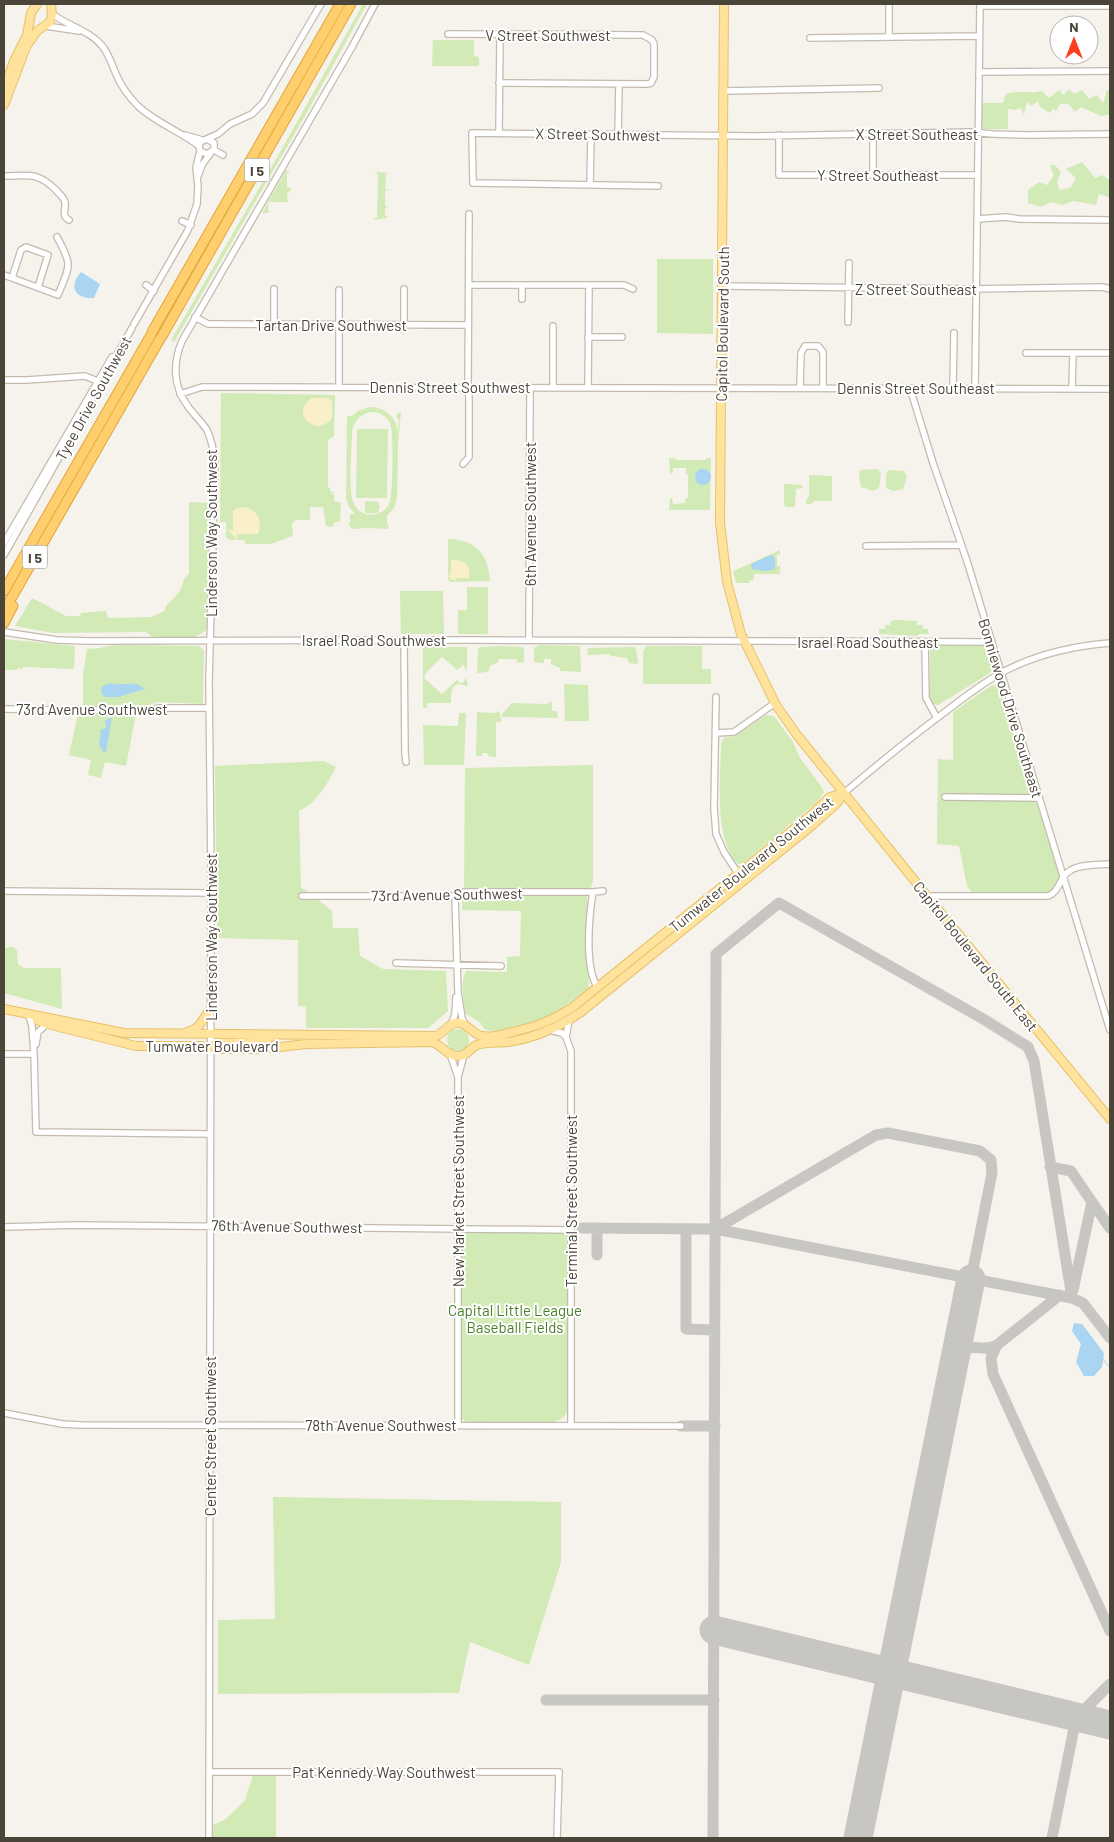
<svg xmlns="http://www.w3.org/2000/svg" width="1114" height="1842" font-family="Barlow,sans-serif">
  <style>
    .green { fill: #d2eab5; fill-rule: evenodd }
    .sand { fill: #f9efc9 }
    .water { fill: #a9d4f2 }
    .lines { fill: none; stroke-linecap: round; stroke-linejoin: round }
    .stream { stroke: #a9d4f2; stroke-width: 1 }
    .taxiway { stroke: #c8c6c3; stroke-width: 11 }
    .runway { stroke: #c8c6c3; stroke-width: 29 }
    .minor-casing { stroke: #c2bbae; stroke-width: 8 }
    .major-casing { stroke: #e6c16a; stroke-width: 10 }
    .highway-casing { stroke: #e0a43c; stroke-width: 11 }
    .minor { stroke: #fff; stroke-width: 5.5 }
    .major { stroke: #ffe39c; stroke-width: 8 }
    .highway { stroke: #ffcf6e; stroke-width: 9 }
    .labels { text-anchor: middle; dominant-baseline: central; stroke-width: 4; stroke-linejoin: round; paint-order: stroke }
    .shield { fill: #fff; stroke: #817c74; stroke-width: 1 }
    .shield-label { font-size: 14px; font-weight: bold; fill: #4b4439 }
    .street-label { font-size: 15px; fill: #4b4439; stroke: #fff }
    .park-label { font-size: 15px; fill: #4a7f2a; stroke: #fff }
  </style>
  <rect width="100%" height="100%" fill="#f6f3ec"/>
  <!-- green -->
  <path class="green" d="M363,4H367L306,114L174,342L171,340L279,154Z
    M433,40H474V56L479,57V66H432Z
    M1069,89L1074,94L1082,90L1089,99L1097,95L1103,103L1107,90H1110V114L1101,116L1081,107L1075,112L1069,104H1060L1056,111L1053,109L1050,113L1040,107L1038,101L1031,106L1027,101L1024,115L1021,108L1015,110L1008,109V129H982V103H1003L1006,94C1019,90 1029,94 1042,91L1049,98L1059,90L1063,95Z
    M1082,162L1095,178L1102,175L1110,180V198L1099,194L1096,205L1074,201L1062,205L1051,202L1041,207L1028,203V190L1039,182L1047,185L1054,176L1050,166L1054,164L1061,172L1057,181L1059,190L1070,188L1076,178L1066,169Z
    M286,170L290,172L287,173V187L291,188L290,192L287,193L288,202H269L268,206L269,213H262Z
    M374,172L388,173L386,174L385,189L389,190L385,191V206L389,207L385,208V215L388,216L386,218L375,220L374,218H377L378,176L377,173Z
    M657,259H713V334L657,333Z
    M221,393L335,395L334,436L328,440V487L330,488V491L334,492L330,494H334V501L341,503L340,522H334L333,527L326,526L323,507H310V520H295V522L292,523L293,536L271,544H245V540H230L226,537V522H220ZM233,511L258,534H236L237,539L229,531H233Z
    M369,407C385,407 395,416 398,431L399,419H397V413H401L398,442L397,498L394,508L387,516V524L389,527L387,529L368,528L352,529L348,524L350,523V514H355L349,507L346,499L347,416H352L358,411ZM375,412C382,414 387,417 390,423C394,431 393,497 389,504C381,519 358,518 353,501C348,489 352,447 352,432C354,419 362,412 375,412Z
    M357,429H388L387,498H356Z
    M669,458H675L676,460H706V458H711L710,510H669L670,498H672L673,504L685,503L686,498H688V475L686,474V468H673V473H670Z
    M877,469L881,473L879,488L873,491L861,487L859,478L860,470Z
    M889,470L904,471L907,477L903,489L893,491L886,488V474Z
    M809,475L832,476V501H814L811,504H806V500L809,496Z
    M784,484L802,485V488L796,489L795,507H786L784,505Z
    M365,501L379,502V505H380L378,513H365Z
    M189,502L210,503L207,630L193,638H154L146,632L53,633L15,626L32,598L66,616H80L81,613L106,611L108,618L152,617L164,611C167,602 174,599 179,592C183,585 182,579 189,574Z
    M448,539C475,539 489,555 490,581L450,582L448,579Z
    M780,550V555H777V566H780V574H754V579L749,581V583H736L733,571Z
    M467,587H488V634H458V610H467Z
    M400,591H443L444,634H401Z
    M896,620L917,621V625H923V629H928V633L931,634H919L917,636L879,634V629H885V625H890L891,621Z
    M4,639L74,646L75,648L74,669L23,667L22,669L18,668L17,670H4Z
    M116,645L199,646L204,650L203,704L157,702L141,708L83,706V674L87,649C98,649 106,646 116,645Z
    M539,645L580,646L581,672L560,671V668L551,664V659H544V663L534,662V648Z
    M934,645L986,646L992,660L993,670L990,673L938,705L933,704L930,697V650Z
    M502,646L522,647L524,650V662L517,663V659H499L498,662L490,666L488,672L477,673L478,649L480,647Z
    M646,646H702V669H711V684H643V652Z
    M423,647H467V671L463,665L457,670L442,657L426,673L424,678L442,694L457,680L461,683L464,682L466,677L468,686C465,686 462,684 459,684C450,685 451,697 451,703H427V708H423Z
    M633,647L636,648L638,664L629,663L627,658L611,656L610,654L587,655L588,648Z
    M564,684L588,685L589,721H565Z
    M992,685L996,686L1000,689L1060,877L1055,888L1048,894L972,893L967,886L959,846L937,844L938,759L953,760V712Z
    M549,702H552V711H557L558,718L502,717V714L512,703L548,704Z
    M498,711L500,713L501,722H496V757L488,756V753H482V756H476L477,712L494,713Z
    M459,713H466L464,765H424L423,725L458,726Z
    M78,714H136L126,766L105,762L101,778L88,775L91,760L69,755Z
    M766,715L774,716L793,742L800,758L821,786L824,792L817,802L742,864H738C713,839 721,776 721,743L724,738L735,736Z
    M324,761L336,767C327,784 318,802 299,811L301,888L307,891L332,911L333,928H358L360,956L383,969L446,971L448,1011L428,1028H306V1007L298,1006V940L217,938L215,766Z
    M593,765V880L590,892H464L465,768Z
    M462,896H587L589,988C560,1009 547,1022 510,1028C500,1030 493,1033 484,1029L480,1022L466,1014C463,1002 460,983 466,971L507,972V957L520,956L521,911L462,910Z
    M13,947L17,950L18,964L24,968H61L62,1009L4,993V948Z
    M447 1040a11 11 0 1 1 22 0a11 11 0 1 1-22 0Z
    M461,1231L569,1232L568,1409C565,1417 562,1419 554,1422H466L461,1418Z
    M273,1497L561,1502V1562L529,1665L470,1642L459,1693L218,1694V1620L275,1619Z
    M254,1772H276V1838H209V1827L226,1819L245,1800Z"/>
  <!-- sand -->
  <path class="sand" d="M312,398H328L332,401V418C317,439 288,413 312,398Z
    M244,507C258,510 263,521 258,534H236L238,539H235V536L229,531L228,532V529L233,531V511L237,508Z
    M451,560C464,559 471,564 469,578H454L458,581L450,579L448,572L451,575Z"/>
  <!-- water -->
  <path class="water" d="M81,272L100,284L94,298C75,299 68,287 81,272Z
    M695 477a8 8 0 1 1 16 0a8 8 0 1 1-16 0Z
    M771,555L775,557V569L766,571L752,569L751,565L753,563Z
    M110,683C122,687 134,679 145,689L118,697H104L101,691L102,687Z
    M112,717L106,752H103L99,744L101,730L106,728L105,721Z
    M1074,1323L1082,1324L1104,1353L1102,1367L1094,1376H1084L1076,1362L1081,1344L1072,1331Z"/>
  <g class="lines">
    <!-- stream -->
    <path class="stream" d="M1103,1359L1110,1368"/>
    <!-- taxiway -->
    <path class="taxiway" d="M1050,1167L1071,1171L1092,1202L1073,1290
      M1092,1202L1110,1228
      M582,1228L715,1229L1072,1298L1083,1303L1110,1338
      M686,1229V1329L715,1330
      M715,1229L876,1135L888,1133L980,1151L991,1160L992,1173L971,1279
      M597,1255V1228
      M997,1345L991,1358L993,1374L1110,1631
      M955,1362C970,1336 979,1355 997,1345L1060,1295
      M681,1426H715
      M546,1700H714
      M713,1838L716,954L779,903L985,1020L1028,1047L1034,1061L1072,1298
      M1052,1838L1076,1718L1110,1684"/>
    <!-- runway -->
    <path class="runway" d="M714,1630L1110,1725
      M858,1838L971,1279"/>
    <defs>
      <path id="minor" d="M889,4V37
        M980,6H1110
        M51,13C67,26 90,30 103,47C109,55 112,65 116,74C121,86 129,97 138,106C156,123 180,131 199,146
        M46,26L79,31
        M448,34L643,35L652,40L654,44V77L651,83L647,84L499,83
        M810,38L979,36
        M979,72L1110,71
        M724,91L879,88
        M499,133L500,35
        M618,134L619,84
        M185,135L202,140
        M779,135V175H978
        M214,150L223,155
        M200,151L207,154L214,150V143L207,139
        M873,175V133
        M4,176C28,176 37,171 56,190C59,194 65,198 65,203C66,211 61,215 69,220
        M198,176L202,165L210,154
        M590,185L591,135
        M658,186L473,183L472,133L756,136L970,132L993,134L1029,135L1110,134
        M977,219L1006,217L1019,219L1110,220
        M182,221L191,225
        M4,275L58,295C70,265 73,266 57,237
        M12,278L21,250L26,247L48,255L38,287
        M146,285L154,291
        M469,285H624L633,289
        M722,286L968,289L1102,287L1110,289
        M522,299V285
        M195,317L208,324H215L468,325
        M848,322L849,263
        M134,324L188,230L197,204L198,186L196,168L200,151L199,146L200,142L218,134L230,124L252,114L263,103L321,4
        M274,324V289
        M404,325V289
        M553,326V387
        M588,337H622
        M1026,353H1110
        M4,380H27L85,376L100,382
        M339,387V290
        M588,387L589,285
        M800,387L801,353L805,346H818L823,352V387
        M910,388L933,463L967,561L1110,1030
        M953,388L954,333
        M975,388L980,4
        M1072,388L1073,353
        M180,394L202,387H226L1110,389
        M463,464L469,457V399L468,387L469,214
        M4,543L112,357
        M866,546L961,545
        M4,555L132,328
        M4,632L57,640L88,641L472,640L992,642
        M404,640L405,754L406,762
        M529,640L530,388
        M925,642L926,698L937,718
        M716,697L714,808L716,834L724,852L743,881
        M4,709L141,711L160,708H209
        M716,733L734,732L775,703
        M844,793C877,765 910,738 945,712C963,698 981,684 1001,673C1034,655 1073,646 1110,643
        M945,797L1038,798
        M4,891L211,893
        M302,896H455L464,892H593
        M455,896L458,993L462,1018L465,1025
        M927,896H1048C1061,891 1059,876 1071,870C1081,864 1099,865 1110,864
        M396,963L501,966
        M598,988C584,968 589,916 593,892L603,891
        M29,1016L32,1026L34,1054L36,1132L210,1134
        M569,1020L566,1037L571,1051V1426
        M451,1025L455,1014L456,997
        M550,1030L562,1033L566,1037
        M36,1044L38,1032L47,1024
        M4,1054H34
        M450,1054L458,1077V1425
        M458,1077L464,1055
        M4,1227L77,1225L571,1230
        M4,1413L62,1424L81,1425L681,1426
        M209,1772H559L557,1838
        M209,1838L211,873L209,680L215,464C214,452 212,441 207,430C201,421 193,414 187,405C173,386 173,362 182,341L352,47L375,4"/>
      <path id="major" d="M724,4L720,523L727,582L741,634L776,705L797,735L927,896L1110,1119
        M4,90L14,61L27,35L31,13L37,4
        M4,105L26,47L37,31L50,22L52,15L51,4
        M4,1009L124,1033L436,1036C444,1033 447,1025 455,1023C467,1021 471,1034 482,1036C491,1038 500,1035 508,1033C535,1027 550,1022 573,1007L811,815L830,797L844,793
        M37,1020L47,1024L136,1046H200L219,1049H262L306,1044L432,1042C442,1045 447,1056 458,1056C468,1056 469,1048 477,1045C485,1042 499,1043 508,1042C535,1038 559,1027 581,1012L809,828L836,804L844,793
        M187,1032C201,1029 202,1019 210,1010
        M210,1046L217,1043L262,1042L273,1036"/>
      <path id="highway" d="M152,332L340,4
        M162,336L351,4
        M4,591L151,335
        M4,611L160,339
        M4,623L13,606"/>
    </defs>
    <!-- minor casing -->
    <use href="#minor" class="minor-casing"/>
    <!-- major casing -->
    <use href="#major" class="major-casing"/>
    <!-- highway casing -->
    <use href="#highway" class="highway-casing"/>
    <!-- minor -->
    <use href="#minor" class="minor"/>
    <!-- major -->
    <use href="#major" class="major"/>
    <!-- highway -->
    <use href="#highway" class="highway"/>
  </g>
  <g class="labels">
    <!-- shield labels -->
    <g class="shield">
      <rect x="244.5" y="158.5" width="25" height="23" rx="4"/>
      <rect x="22.5" y="545.5" width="25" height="23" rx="4"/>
    </g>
    <g class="shield-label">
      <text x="257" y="170">I 5</text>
      <text x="35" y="557">I 5</text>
    </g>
    <!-- street labels -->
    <g class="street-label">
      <text x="548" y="35">V Street Southwest</text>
      <text transform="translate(598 134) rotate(1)">X Street Southwest</text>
      <text x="917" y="134">X Street Southeast</text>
      <text x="878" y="175">Y Street Southeast</text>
      <text x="916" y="289">Z Street Southeast</text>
      <text transform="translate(722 324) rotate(-89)">Capitol Boulevard South</text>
      <text x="331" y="325">Tartan Drive Southwest</text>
      <text x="450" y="387">Dennis Street Southwest</text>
      <text x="916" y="388">Dennis Street Southeast</text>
      <text transform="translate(93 398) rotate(-61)">Tyee Drive Southwest</text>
      <text transform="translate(530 514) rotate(-90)">6th Avenue Southwest</text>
      <text transform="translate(211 533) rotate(-90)">Linderson Way Southwest</text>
      <text x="374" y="640">Israel Road Southwest</text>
      <text x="868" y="642">Israel Road Southeast</text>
      <text transform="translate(1011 708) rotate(73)">Bonniewood Drive Southeast</text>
      <text x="92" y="709">73rd Avenue Southwest</text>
      <text transform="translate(751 864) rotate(-39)">Tumwater Boulevard Southwest</text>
      <text transform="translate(447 894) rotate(-1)">73rd Avenue Southwest</text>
      <text transform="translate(211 937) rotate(-90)">Linderson Way Southwest</text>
      <text transform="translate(976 956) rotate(51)">Capitol Boulevard South East</text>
      <text x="212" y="1046">Tumwater Boulevard</text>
      <text transform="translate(458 1191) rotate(-90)">New Market Street Southwest</text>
      <text transform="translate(571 1201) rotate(-90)">Terminal Street Southwest</text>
      <text transform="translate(287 1226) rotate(1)">76th Avenue Southwest</text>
      <text x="381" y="1425">78th Avenue Southwest</text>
      <text transform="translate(210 1436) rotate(-90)">Center Street Southwest</text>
      <text x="384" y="1772">Pat Kennedy Way Southwest</text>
    </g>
    <!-- park labels -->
    <g class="park-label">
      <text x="515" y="1310">Capital Little League<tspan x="515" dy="17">Baseball Fields</tspan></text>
    </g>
  </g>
  <!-- border -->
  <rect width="1114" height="1842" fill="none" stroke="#4b4439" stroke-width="10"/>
  <!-- north arrow -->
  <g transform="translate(1074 40)"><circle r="24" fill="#ffffff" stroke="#b7b4b0"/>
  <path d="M0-4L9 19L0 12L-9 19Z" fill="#fc3f1d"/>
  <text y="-8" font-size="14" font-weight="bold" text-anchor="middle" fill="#4b4439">N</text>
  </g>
</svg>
